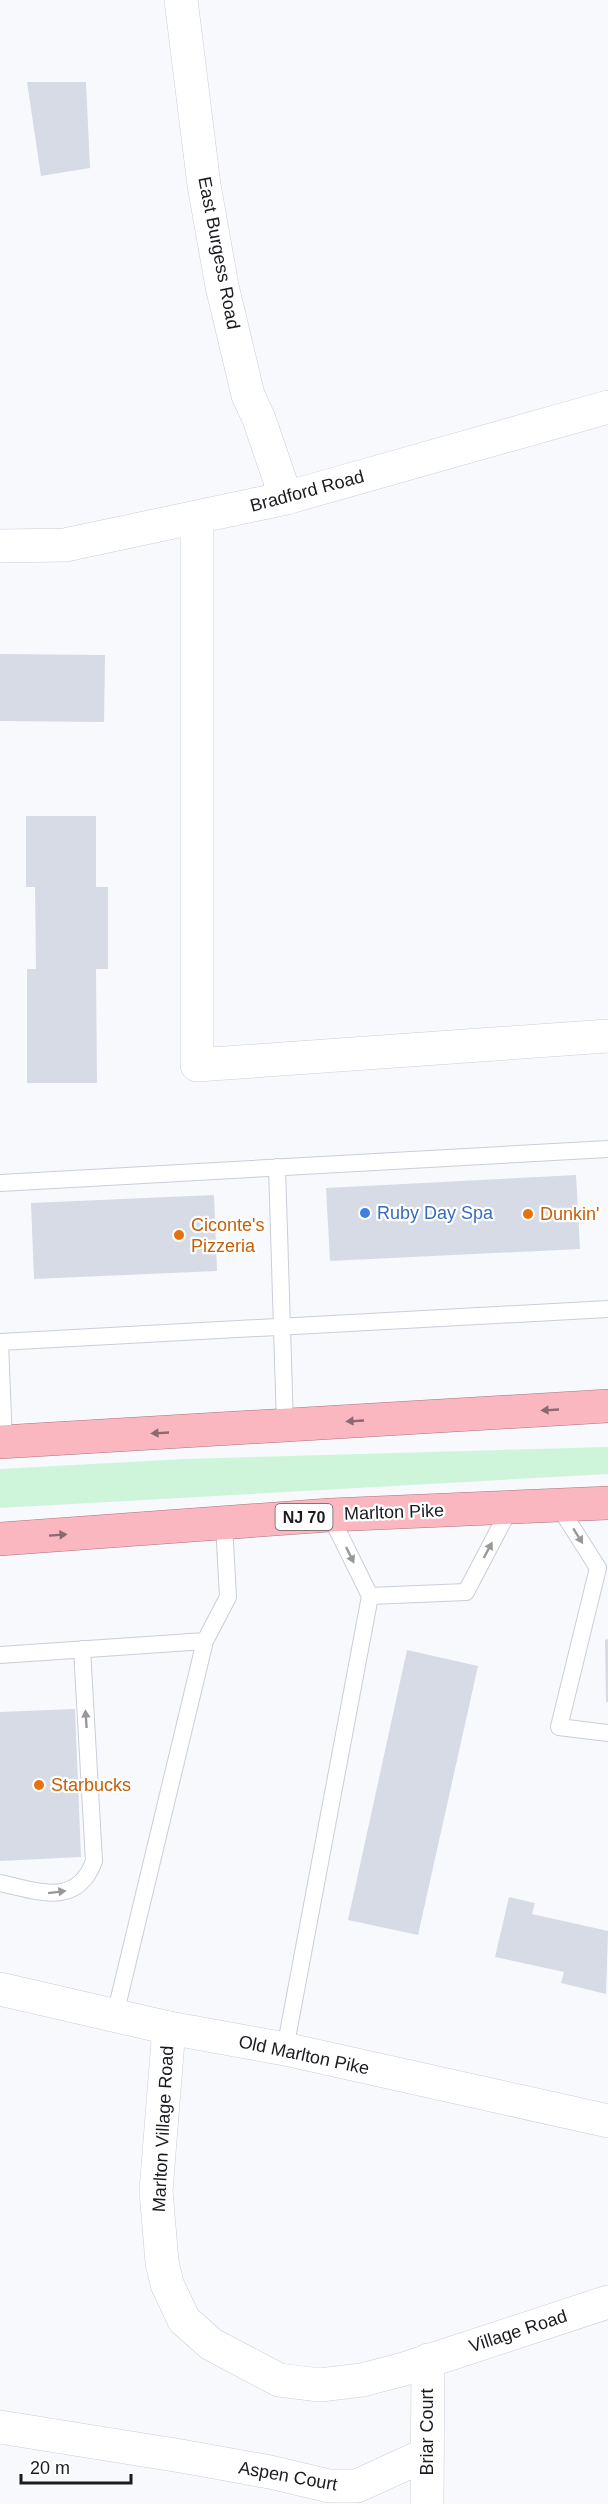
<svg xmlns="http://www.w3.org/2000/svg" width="608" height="2504" font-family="Arial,sans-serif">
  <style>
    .green { fill: #cef5da }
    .building { fill: #d6dbe6 }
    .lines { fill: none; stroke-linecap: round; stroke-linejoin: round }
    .service-casing { stroke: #c9ced8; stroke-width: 18 }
    .minor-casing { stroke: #c9ced8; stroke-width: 34 }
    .tertiary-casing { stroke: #c9ced8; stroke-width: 34 }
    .trunk-casing { stroke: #ab757d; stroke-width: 34 }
    .service { stroke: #fff; stroke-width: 16 }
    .minor { stroke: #fff; stroke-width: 33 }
    .tertiary { stroke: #fff; stroke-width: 33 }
    .trunk { stroke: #fab7c0; stroke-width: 33 }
    .oneway { fill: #8a6970 }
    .oneway2 { fill: #98989a }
    .shop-dot { fill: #3f7fe0; stroke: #fff; stroke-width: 2 }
    .food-dot { fill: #e8710a; stroke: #fff; stroke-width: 2 }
    .labels { text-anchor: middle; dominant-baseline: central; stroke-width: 4.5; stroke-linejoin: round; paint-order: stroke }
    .shield { fill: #fff; stroke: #5e5f62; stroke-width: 1.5 }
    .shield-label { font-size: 16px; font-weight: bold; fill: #191b1f }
    .street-label { font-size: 18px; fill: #191b1f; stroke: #fff }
    .shop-label { font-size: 18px; fill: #366cbe; stroke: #fff; text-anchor: start }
    .food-label { font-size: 18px; fill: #c56008; stroke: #fff; text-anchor: start }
  </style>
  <rect width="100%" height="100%" fill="#f7f9fd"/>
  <!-- green -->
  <path class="green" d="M608,1447V1474L0,1508V1469L185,1459Z"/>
  <!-- building -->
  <path class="building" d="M27,82H86L90,168L41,176Z
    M0,654L105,655L104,722L0,721Z
    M26,816H96V887H108V969H96L97,1083H27V969H36L35,887H26Z
    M576,1175L580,1249L330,1261L326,1188Z
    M214,1195L217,1271L34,1279L31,1203Z
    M608,1639V1702H606L605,1640Z
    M407,1650L478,1666L418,1935L348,1920Z
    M75,1709L81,1857L0,1861V1712Z
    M509,1897L535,1903L532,1914L608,1931L606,1994L561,1983L564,1972L495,1957Z"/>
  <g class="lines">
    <defs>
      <path id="service" d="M277,1167L285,1425
        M0,1183L608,1149
        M0,1342L608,1309
        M0,1343L4,1442
        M558,1505L598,1568L559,1727L608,1733
        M370,1596L466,1592L510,1508
        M0,1655L205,1641L228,1597L224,1524
        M0,1883C37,1891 77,1908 94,1861L82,1649
        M115,2015L205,1641
        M285,2049L370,1596L330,1515"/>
      <path id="minor" d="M181,0L204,185L222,286L248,395L259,419L286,498
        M197,517V1065L608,1036
        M0,546L65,545L286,498L608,407
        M169,2028L156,2191L162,2262L167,2284L184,2320L211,2344L279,2380L320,2385L362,2380L404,2369L608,2302
        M0,2427L181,2456L270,2472L329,2486H357L427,2454
        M427,2504L428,2360"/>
      <path id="tertiary" d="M0,1989L169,2028L285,2049L608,2121"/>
      <path id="trunk" d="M0,1442L608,1406
        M0,1539L330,1515L608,1503"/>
    </defs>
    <!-- service casing -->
    <use href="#service" class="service-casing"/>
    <!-- minor casing -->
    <use href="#minor" class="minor-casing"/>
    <!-- tertiary casing -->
    <use href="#tertiary" class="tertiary-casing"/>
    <!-- trunk casing -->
    <use href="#trunk" class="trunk-casing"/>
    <!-- service -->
    <use href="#service" class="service"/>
    <!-- minor -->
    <use href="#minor" class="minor"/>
    <!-- tertiary -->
    <use href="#tertiary" class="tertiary"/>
    <!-- trunk -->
    <use href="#trunk" class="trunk"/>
  </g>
  <!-- one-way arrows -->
  <defs><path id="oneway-solid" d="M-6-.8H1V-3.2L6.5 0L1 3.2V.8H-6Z" transform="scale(1.5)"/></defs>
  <g class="oneway">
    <use href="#oneway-solid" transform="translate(550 1410) rotate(177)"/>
    <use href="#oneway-solid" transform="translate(355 1421) rotate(177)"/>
    <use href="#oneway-solid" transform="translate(160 1433) rotate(177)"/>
    <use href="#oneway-solid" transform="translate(58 1535) rotate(-4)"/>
  </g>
  <g class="oneway2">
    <use href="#oneway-solid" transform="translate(578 1536) rotate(58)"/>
    <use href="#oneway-solid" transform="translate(488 1550) rotate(-62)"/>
    <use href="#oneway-solid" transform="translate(350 1555) rotate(64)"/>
    <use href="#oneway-solid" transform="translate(86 1719) rotate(-94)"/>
    <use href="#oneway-solid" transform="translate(57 1892) rotate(-7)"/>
  </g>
  <!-- markers -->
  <circle class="shop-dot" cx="365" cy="1213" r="6"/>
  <g class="food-dot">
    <circle cx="528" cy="1214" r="6"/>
    <circle cx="179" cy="1235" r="6"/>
    <circle cx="39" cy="1785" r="6"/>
  </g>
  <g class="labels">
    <!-- shield labels -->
    <rect class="shield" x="275.5" y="1504" width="57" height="26" rx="4.5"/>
    <g class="shield-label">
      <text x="304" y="1517">NJ 70</text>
    </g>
    <!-- street labels -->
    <g class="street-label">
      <text transform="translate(219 253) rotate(79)">East Burgess Road</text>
      <text transform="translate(307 491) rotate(-15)">Bradford Road</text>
      <text transform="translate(394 1512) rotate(-2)">Marlton Pike</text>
      <text transform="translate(304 2055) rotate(12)">Old Marlton Pike</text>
      <text transform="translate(163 2129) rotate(-87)">Marlton Village Road</text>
      <text transform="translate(518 2331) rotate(-18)">Village Road</text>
      <text transform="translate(427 2432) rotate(-90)">Briar Court</text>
      <text transform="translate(288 2476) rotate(10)">Aspen Court</text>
    </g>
    <!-- shop labels -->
    <g class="shop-label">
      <text x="377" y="1213">Ruby Day Spa</text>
    </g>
    <!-- food labels -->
    <g class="food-label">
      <text x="540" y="1214">Dunkin'</text>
      <text x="191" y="1225">Ciconte's<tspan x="191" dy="21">Pizzeria</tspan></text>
      <text x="51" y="1785">Starbucks</text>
    </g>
  </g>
  <!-- scale -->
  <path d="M21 2474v9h110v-9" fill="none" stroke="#191b1f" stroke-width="3"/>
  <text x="30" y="2474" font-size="18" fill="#191b1f" stroke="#ffffff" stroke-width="4.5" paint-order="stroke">20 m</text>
</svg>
